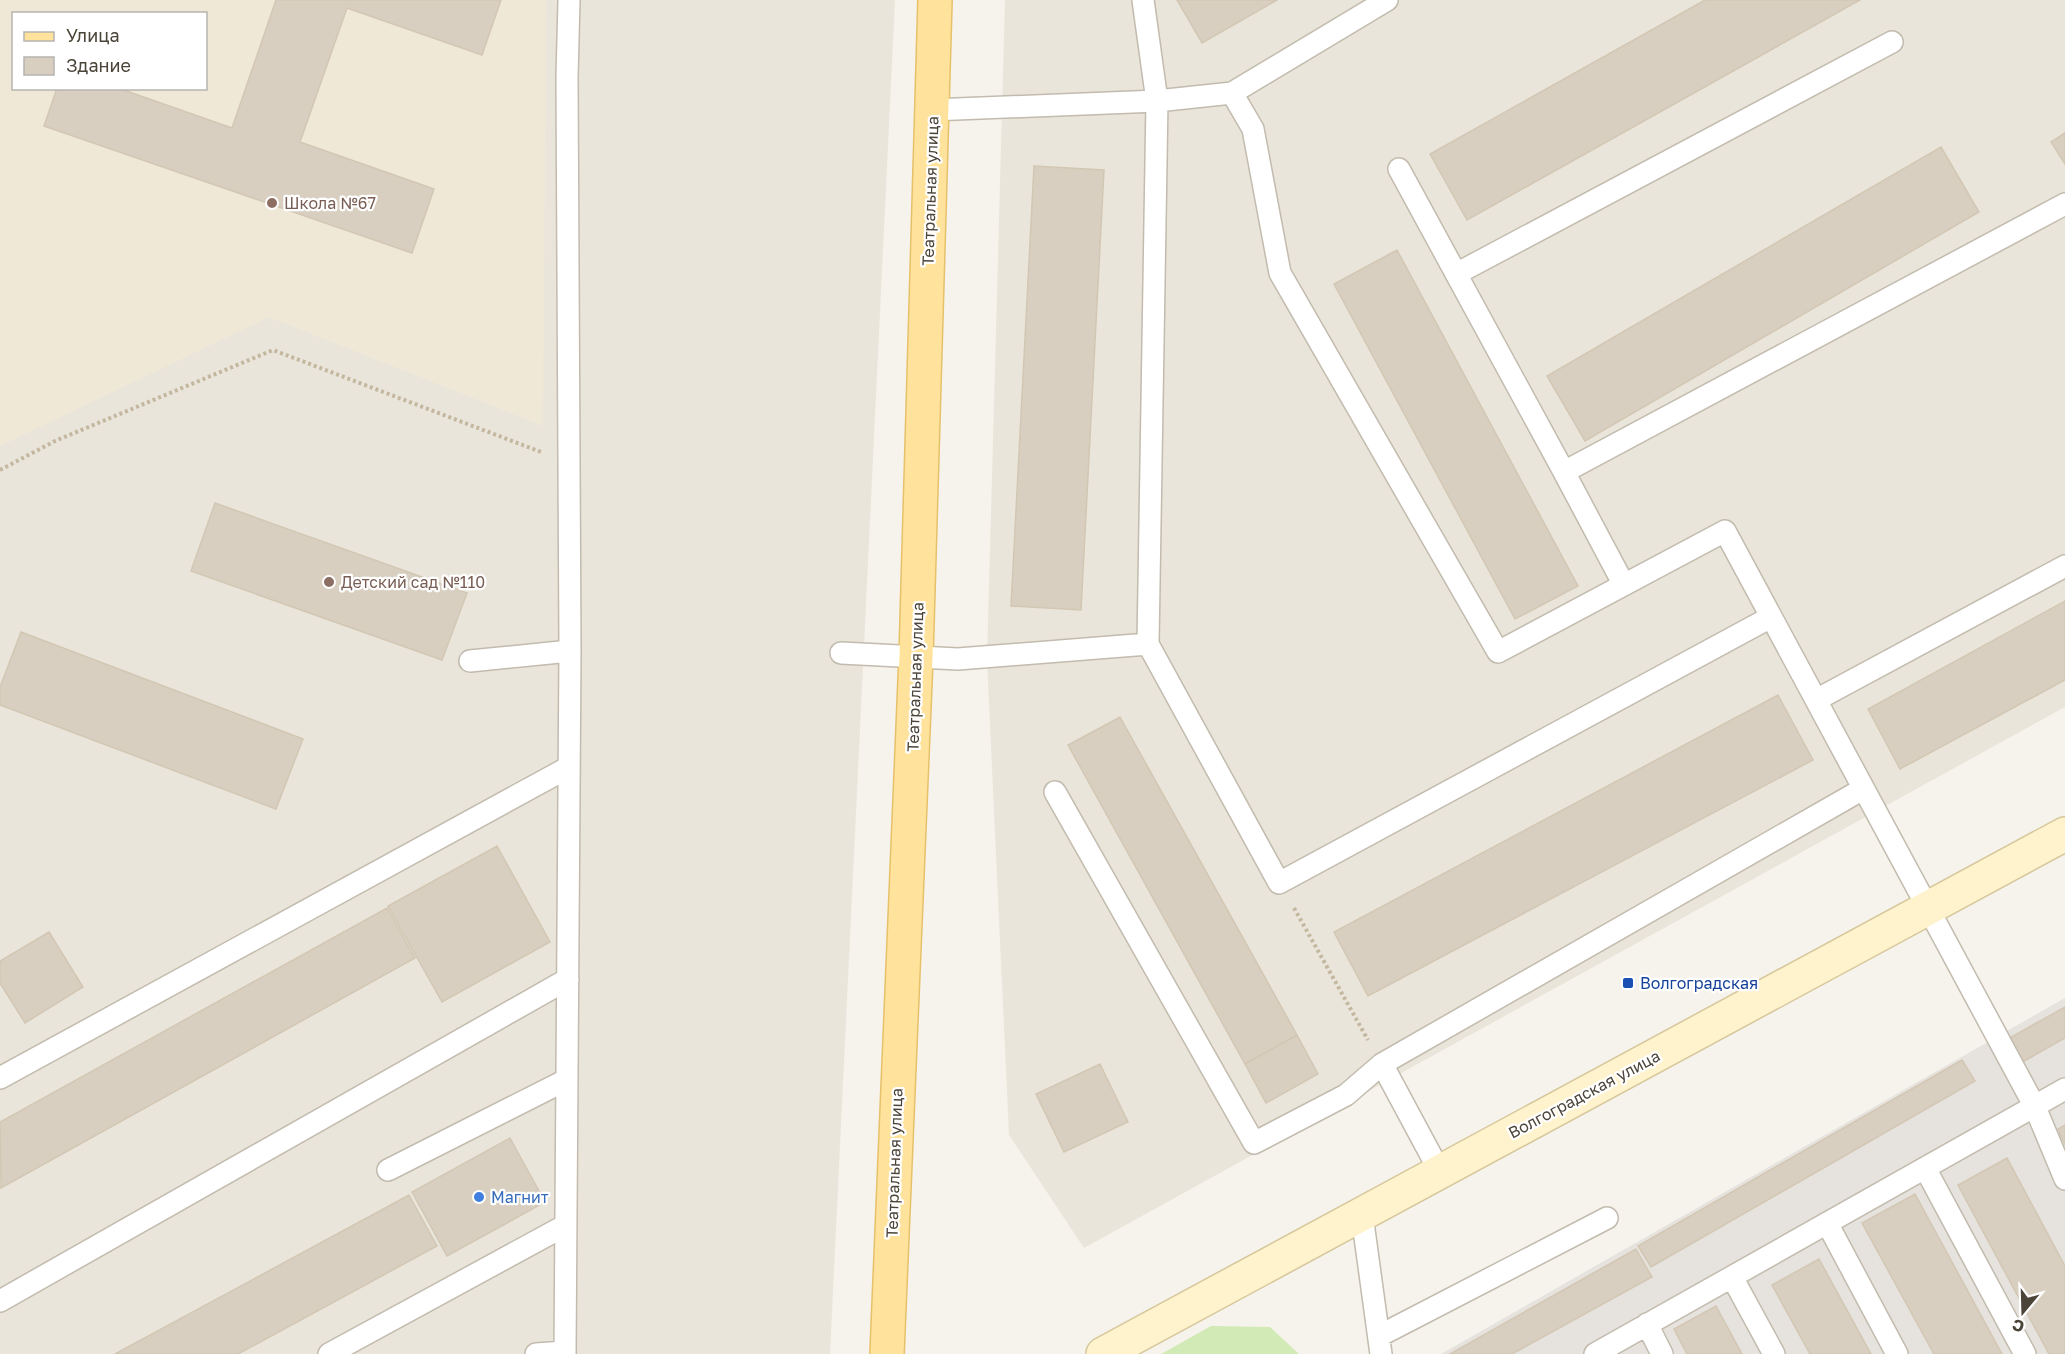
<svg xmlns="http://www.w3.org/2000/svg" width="2065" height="1354" font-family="'Golos Text',sans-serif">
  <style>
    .residential { fill: #eae5da; fill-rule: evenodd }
    .industrial { fill: #e6e2dd }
    .education { fill: #efe8d6; fill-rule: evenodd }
    .green { fill: #d2eab5 }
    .building { fill: #d8cfc1; stroke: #d3c7b4; stroke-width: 1.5 }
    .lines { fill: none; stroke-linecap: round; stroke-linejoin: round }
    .lane-casing { stroke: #c2bbae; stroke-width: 24 }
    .secondary-casing { stroke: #d6c79b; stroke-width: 36 }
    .primary-casing { stroke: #e6c16a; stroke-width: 36 }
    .path { stroke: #c4b79f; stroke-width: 4; stroke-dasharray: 3 3; stroke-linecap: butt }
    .lane { stroke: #fff; stroke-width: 21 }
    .secondary { stroke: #fff3cd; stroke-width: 33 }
    .primary { stroke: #ffe39c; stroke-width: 33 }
    .education-dot { fill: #8d6e63; stroke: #fff; stroke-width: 2 }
    .transit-dot { fill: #1a4fb4; stroke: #fff; stroke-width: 2 }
    .shop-dot { fill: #3f7fe0; stroke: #fff; stroke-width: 2 }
    .labels { text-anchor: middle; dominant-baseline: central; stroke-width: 4.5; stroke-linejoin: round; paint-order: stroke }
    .street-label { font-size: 16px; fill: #4b4439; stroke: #fff }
    .education-label { font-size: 16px; fill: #785e54; stroke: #fff; text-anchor: start }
    .transit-label { font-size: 16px; fill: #164399; stroke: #fff; text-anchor: start }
    .shop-label { font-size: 16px; fill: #366cbe; stroke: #fff; text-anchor: start }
  </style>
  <rect width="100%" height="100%" fill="#f6f3ec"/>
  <!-- residential -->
  <path class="residential" d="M0,0H895L830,1354H0ZM14,14H206V88H14Z
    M1005,0H2065V707L1084,1248L1009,1135L987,660Z"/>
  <!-- industrial -->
  <path class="industrial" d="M2065,998V1354H1441L2049,1007Z"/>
  <!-- education -->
  <path class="education" d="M0,0H546L543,426L269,317L0,446ZM14,14H206V88H14Z"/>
  <!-- green -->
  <path class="green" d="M1211,1326L1270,1327L1299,1354H1161Z"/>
  <!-- building -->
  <path class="building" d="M276,0H501L482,55L347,8L300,142L434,189L412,253L44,126L57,88H118L232,128Z
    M1177,0H1277L1202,43Z
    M1705,0H1860L1467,220L1430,154Z
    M2065,133V164L2051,142Z
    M1941,147L1979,212L1585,441L1547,376Z
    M1034,166L1104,170L1081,610L1011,606Z
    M1397,250L1578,586L1515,619L1334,284Z
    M215,503L467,593L442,660L191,571Z
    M2065,601V680L1900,769L1868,709Z
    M21,632L303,739L276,809L0,705V687Z
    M1778,695L1813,760L1368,996L1334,932Z
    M1120,717L1297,1035L1245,1064L1068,745Z
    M497,846L550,942L442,1002L388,906Z
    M387,908L415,958L1,1188L0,1122Z
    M49,932L83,987L25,1023L0,983V961Z
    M2065,1007V1038L2019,1064L2006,1040Z
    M1297,1035L1318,1074L1266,1103L1245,1064Z
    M1962,1060L1975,1081L1651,1267L1638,1246Z
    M1100,1064L1128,1122L1064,1152L1036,1094Z
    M2065,1125V1145L2058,1129Z
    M510,1138L545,1202L447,1256L412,1192Z
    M2007,1158L2065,1266V1354H2049L1958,1185Z
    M1915,1194L2002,1354H1934L1862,1223Z
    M409,1195L437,1246L238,1354H115Z
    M1636,1249L1652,1277L1512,1354H1450Z
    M1819,1259L1871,1354H1810L1772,1285Z
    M1716,1306L1742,1354H1687L1674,1329Z"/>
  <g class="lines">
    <defs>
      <path id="lane" d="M1143,0L1157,101L1148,644L1279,883L1771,617
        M1232,93L1387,0
        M932,110L1157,101L1232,93L1253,129L1280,273L1498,652L1725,531L2035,1107L2065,1179
        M1399,169L1564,472
        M1456,274L1892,42
        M1624,585L1564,472L2065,204
        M841,653L958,659L1148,644
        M470,661L570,651
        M1816,700L2065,566
        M1055,792L1254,1143L1346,1095L1382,1064L1863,789
        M1382,1064L1440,1172
        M0,1078L569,767
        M1925,1168L2025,1354
        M388,1170L566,1080
        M1362,1215L1381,1354
        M1827,1223L1897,1354
        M1732,1277L1774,1354
        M0,1301L568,979
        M1647,1324L1662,1354
        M1379,1336L1607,1218
        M329,1354L566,1225
        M536,1354L565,1352
        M565,1354L570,651L567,77L569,0
        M1595,1354L2065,1089"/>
      <path id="secondary" d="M1103,1354L2065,834"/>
      <path id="primary" d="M887,1354L916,657L935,0"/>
    </defs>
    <!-- lane casing -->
    <use href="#lane" class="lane-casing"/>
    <!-- secondary casing -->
    <use href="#secondary" class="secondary-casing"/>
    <!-- primary casing -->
    <use href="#primary" class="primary-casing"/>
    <!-- path -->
    <path class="path" d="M0,470L55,441L273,350L541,452
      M1294,908L1368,1040"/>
    <!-- lane -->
    <use href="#lane" class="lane"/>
    <!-- secondary -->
    <use href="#secondary" class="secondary"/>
    <!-- primary -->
    <use href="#primary" class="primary"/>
  </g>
  <!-- markers -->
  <g class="education-dot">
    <circle cx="272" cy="203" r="6"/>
    <circle cx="329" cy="582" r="6"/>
  </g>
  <rect class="transit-dot" x="1622" y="977" width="12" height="12" rx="3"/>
  <circle class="shop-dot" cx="479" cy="1197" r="6"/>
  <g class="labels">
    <!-- street labels -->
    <g class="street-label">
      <text transform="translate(930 191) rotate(-88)">Театральная улица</text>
      <text transform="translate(915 677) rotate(-88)">Театральная улица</text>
      <text transform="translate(1584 1094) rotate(-28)">Волгоградская улица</text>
      <text transform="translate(894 1163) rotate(-88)">Театральная улица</text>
    </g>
    <!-- education labels -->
    <g class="education-label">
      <text x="284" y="203">Школа №67</text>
      <text x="341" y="582">Детский сад №110</text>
    </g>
    <!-- transit labels -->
    <g class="transit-label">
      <text x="1640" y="983">Волгоградская</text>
    </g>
    <!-- shop labels -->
    <g class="shop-label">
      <text x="491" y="1197">Магнит</text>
    </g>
  </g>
  <!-- legend -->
  <rect x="12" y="12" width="195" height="78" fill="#ffffff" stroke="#b7b4b0" stroke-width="1.5"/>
  <rect x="24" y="32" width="30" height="9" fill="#ffe39c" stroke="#b7b4b0" stroke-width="1.5"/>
  <text x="66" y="42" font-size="18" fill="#4b4439">Улица</text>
  <rect x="24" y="57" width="30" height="18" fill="#d8cfc1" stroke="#b7b4b0" stroke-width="1.5"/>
  <text x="66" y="72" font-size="18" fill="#4b4439">Здание</text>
  <!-- north arrow -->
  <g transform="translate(2023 1312) rotate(199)" stroke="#ffffff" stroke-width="4.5" paint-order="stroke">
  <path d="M0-4.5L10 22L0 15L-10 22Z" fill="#4b4439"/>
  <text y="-9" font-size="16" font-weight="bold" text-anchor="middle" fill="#4b4439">С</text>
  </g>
</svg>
